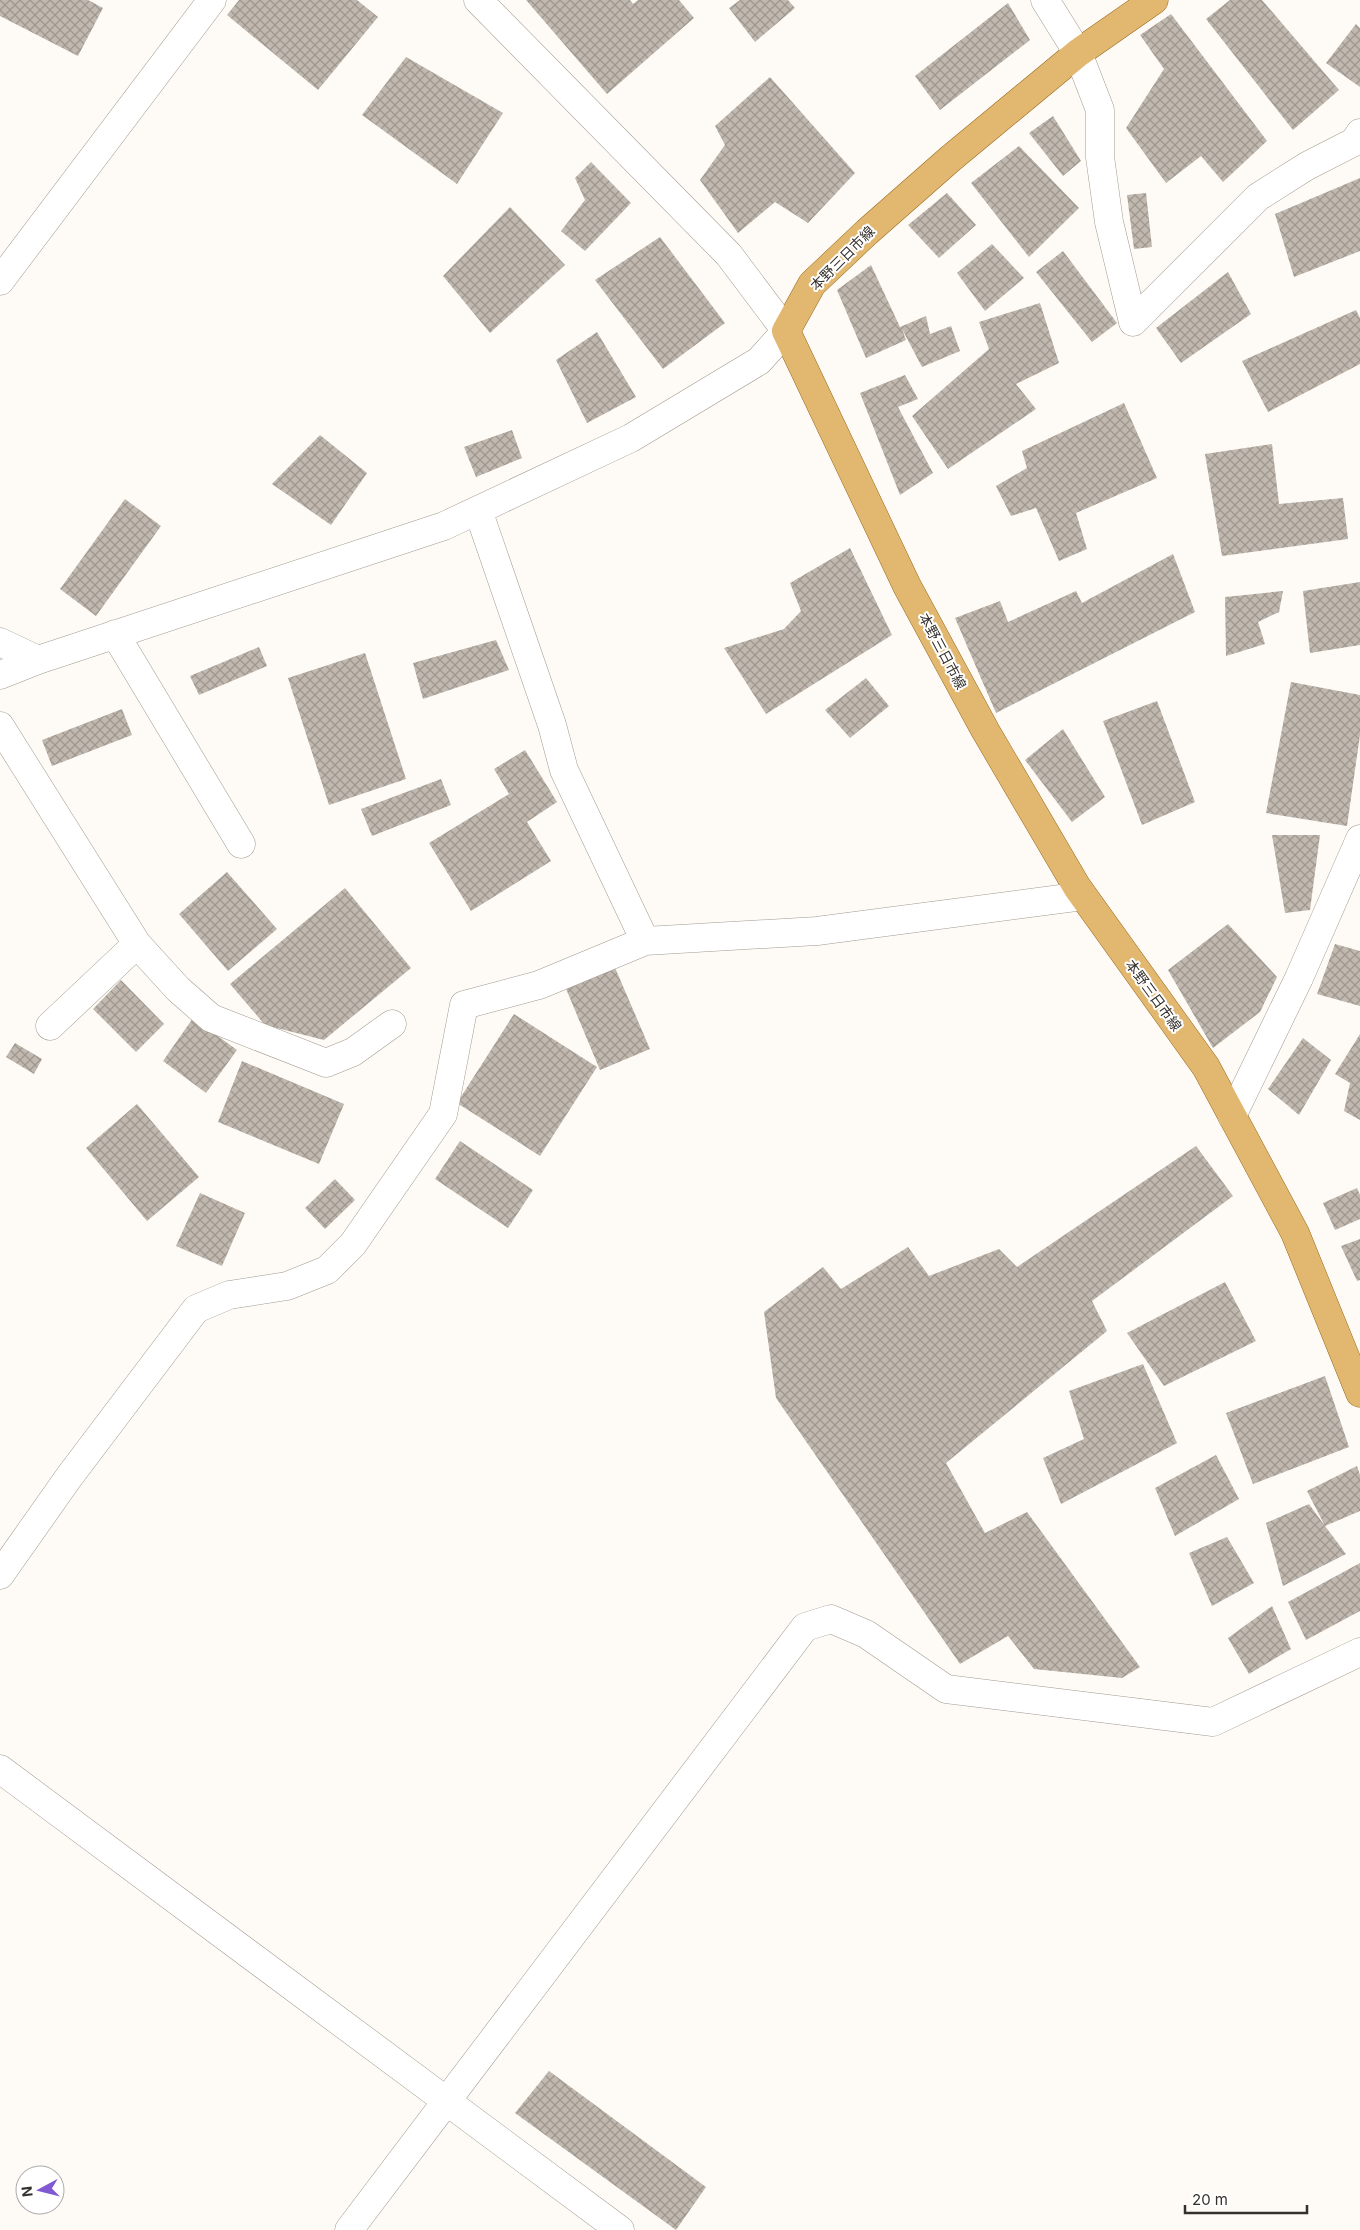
<svg xmlns="http://www.w3.org/2000/svg" width="1360" height="2230" font-family="Inter,'Noto Sans JP',sans-serif">
  <style>
    .building { fill: url(#building-cross-hatch) }
    .lines { fill: none; stroke-linecap: round; stroke-linejoin: round }
    .minor-casing { stroke: #a29a90; stroke-width: 29 }
    .major-casing { stroke: #986a1c; stroke-width: 29 }
    .minor { stroke: #fff; stroke-width: 28 }
    .major { stroke: #e2b871; stroke-width: 28 }
    .labels { text-anchor: middle; dominant-baseline: central; stroke-width: 4; stroke-linejoin: round; paint-order: stroke }
    .street-label { font-size: 14px; fill: #34302c; stroke: #fff }
  </style>
  <defs>
    <pattern id="building-cross-hatch" width="8" height="8" patternUnits="userSpaceOnUse" patternTransform="scale(1.25)"><rect width="8" height="8" fill="#c1b9af"/><path d="M0 0l8 8M0 8l8-8" fill="none" stroke="#9e978f"/></pattern>
  </defs>
  <rect width="100%" height="100%" fill="#fefbf7"/>
  <!-- building -->
  <path class="building" d="M0,0H88L103,8L78,56L0,16Z
    M239,0H357L378,17L318,90L227,15Z
    M526,0H630L633,4L638,0H679L694,18L607,94Z
    M740,0H788L795,8L755,42L729,8Z
    M1230,0H1262L1339,90L1293,130L1206,19Z
    M1008,3L1030,40L940,110L915,76Z
    M1171,14L1267,141L1223,182L1201,156L1166,183L1126,128L1164,69L1140,35Z
    M1356,24L1360,28V87L1326,63Z
    M406,57L503,113L457,184L362,115Z
    M770,77L855,173L808,223L775,202L738,233L700,180L725,145L715,126Z
    M1053,116L1081,161L1063,176L1029,133Z
    M1019,146L1079,208L1029,257L971,183Z
    M591,162L631,203L585,251L561,231L585,200L575,178Z
    M1360,178V251L1294,277L1275,214Z
    M947,193L976,225L939,258L908,225Z
    M1146,193L1152,247L1134,249L1127,195Z
    M510,207L565,265L490,333L443,276Z
    M660,237L725,323L663,369L595,280Z
    M992,244L1024,278L985,311L957,273Z
    M1063,251L1117,323L1092,342L1036,272Z
    M871,265L900,327L926,316L930,334L951,326L960,351L922,367L902,329L906,340L866,358L837,290Z
    M1228,272L1251,314L1181,363L1156,328Z
    M1040,303L1059,363L1016,384L1036,409L948,469L912,416L989,349L979,322Z
    M1356,310L1360,318V364L1268,412L1242,361Z
    M597,332L636,397L587,423L556,360Z
    M905,375L918,399L898,407L933,473L900,495L860,393Z
    M1124,403L1157,478L1076,513L1087,549L1059,561L1036,508L1011,516L996,486L1027,468L1022,451Z
    M512,430L522,458L476,477L464,447Z
    M320,435L367,473L331,525L272,484Z
    M1272,444L1279,504L1343,498L1348,539L1222,556L1205,454Z
    M125,499L161,526L96,616L60,589Z
    M850,548L892,635L766,714L724,648L784,629L801,611L790,583Z
    M1173,554L1195,612L996,713L955,618L1000,601L1008,622L1076,591L1082,603Z
    M1360,582V645L1310,653L1303,591Z
    M1283,591L1279,612L1258,622L1265,644L1226,656L1225,597Z
    M496,640L509,670L423,699L413,663Z
    M259,647L267,666L199,695L190,676Z
    M365,653L406,779L329,805L288,678Z
    M866,678L889,706L850,738L825,710Z
    M1291,682L1360,695V735L1347,826L1266,813Z
    M1157,701L1195,802L1142,825L1103,721Z
    M122,709L132,735L52,766L42,740Z
    M1063,729L1105,797L1072,822L1025,760Z
    M525,750L557,802L527,822L551,861L471,911L429,843L509,794L494,769Z
    M441,779L451,805L372,836L361,809Z
    M1272,835H1320L1310,910L1285,913Z
    M227,872L277,929L228,971L179,914Z
    M345,888L411,968L324,1040L265,1025L230,984Z
    M1228,924L1277,977L1260,1012L1213,1048L1168,970Z
    M1335,944L1360,951V1006L1317,994Z
    M613,963L650,1049L600,1070L564,984Z
    M121,980L164,1024L136,1052L93,1009Z
    M514,1014L597,1067L540,1156L457,1103Z
    M193,1018L237,1050L206,1093L163,1061Z
    M1360,1034V1120L1344,1111L1350,1083L1335,1074Z
    M1303,1038L1331,1060L1299,1115L1268,1089Z
    M15,1043L42,1059L34,1074L6,1057Z
    M242,1061L344,1104L319,1164L218,1122Z
    M137,1104L199,1177L147,1221L86,1148Z
    M460,1141L533,1190L508,1228L435,1179Z
    M1196,1146L1233,1196L1092,1301L1107,1331L946,1463L985,1533L1027,1512L1140,1667L1122,1678L1034,1669L1008,1636L960,1664L776,1398L764,1312L823,1267L841,1289L908,1247L929,1276L999,1249L1017,1267Z
    M335,1179L355,1200L325,1229L305,1208Z
    M1357,1188L1360,1195V1219L1335,1230L1323,1203Z
    M200,1193L245,1213L222,1266L176,1246Z
    M1360,1239V1280L1357,1281L1341,1246Z
    M1225,1282L1256,1341L1164,1386L1127,1333Z
    M1143,1364L1177,1443L1061,1504L1043,1458L1084,1439L1069,1391Z
    M1325,1376L1349,1447L1253,1484L1226,1413Z
    M1216,1455L1239,1499L1175,1536L1155,1488Z
    M1357,1466L1360,1475V1511L1325,1526L1346,1554L1283,1586L1266,1523L1309,1504L1325,1526L1307,1491Z
    M1227,1537L1254,1583L1212,1606L1189,1553Z
    M1360,1563V1611L1306,1640L1288,1602Z
    M1272,1606L1291,1649L1249,1674L1228,1638Z
    M549,2071L706,2187L676,2230L515,2113Z"/>
  <g class="lines">
    <defs>
      <path id="minor" d="M1045,0L1078,53L1100,110V157L1109,222L1133,322L1258,197L1307,166L1354,142L1360,133
        M0,281L212,0
        M115,634L241,844
        M0,642L38,660
        M0,675L38,660L444,526L631,438L759,361L786,331L729,255L478,0
        M0,726L137,944L178,989L211,1018L326,1063L353,1052L392,1024
        M645,941L817,931L1083,896
        M50,1026L137,944
        M1232,1116L1299,978L1360,839
        M0,1575L69,1477L196,1309L229,1295L287,1286L327,1270L353,1244L443,1114L464,1005L539,985L645,941L564,770L552,725L478,510
        M0,1769L620,2230
        M349,2230L805,1627L831,1619L866,1634L946,1689L1213,1722L1360,1652"/>
      <path id="major" d="M1154,0L1078,53L950,159L867,232L812,284L786,331L907,586L985,730L1077,887L1206,1067L1295,1233L1360,1393"/>
    </defs>
    <!-- minor casing -->
    <use href="#minor" class="minor-casing"/>
    <!-- major casing -->
    <use href="#major" class="major-casing"/>
    <!-- minor -->
    <use href="#minor" class="minor"/>
    <!-- major -->
    <use href="#major" class="major"/>
  </g>
  <g class="labels">
    <!-- street labels -->
    <g class="street-label">
      <text transform="translate(842 258) rotate(-45)">本野三日市線</text>
      <text transform="translate(943 651) rotate(62)">本野三日市線</text>
      <text transform="translate(1154 995) rotate(54)">本野三日市線</text>
    </g>
  </g>
  <!-- north arrow -->
  <g transform="translate(40 2190) rotate(263)"><circle r="24" fill="#ffffff" stroke="#aeacab"/>
  <path d="M0-4L9 19L0 12L-9 19Z" fill="#8159d3"/>
  <text y="-8" font-size="14" font-weight="bold" text-anchor="middle" fill="#34302c">N</text>
  </g>
  <!-- scale -->
  <path d="M1185 2205v8h122v-8" fill="none" stroke="#34302c" stroke-width="2.5"/>
  <text x="1192" y="2205" font-size="15" fill="#34302c" stroke="#ffffff" stroke-width="4" paint-order="stroke">20 m</text>
</svg>
